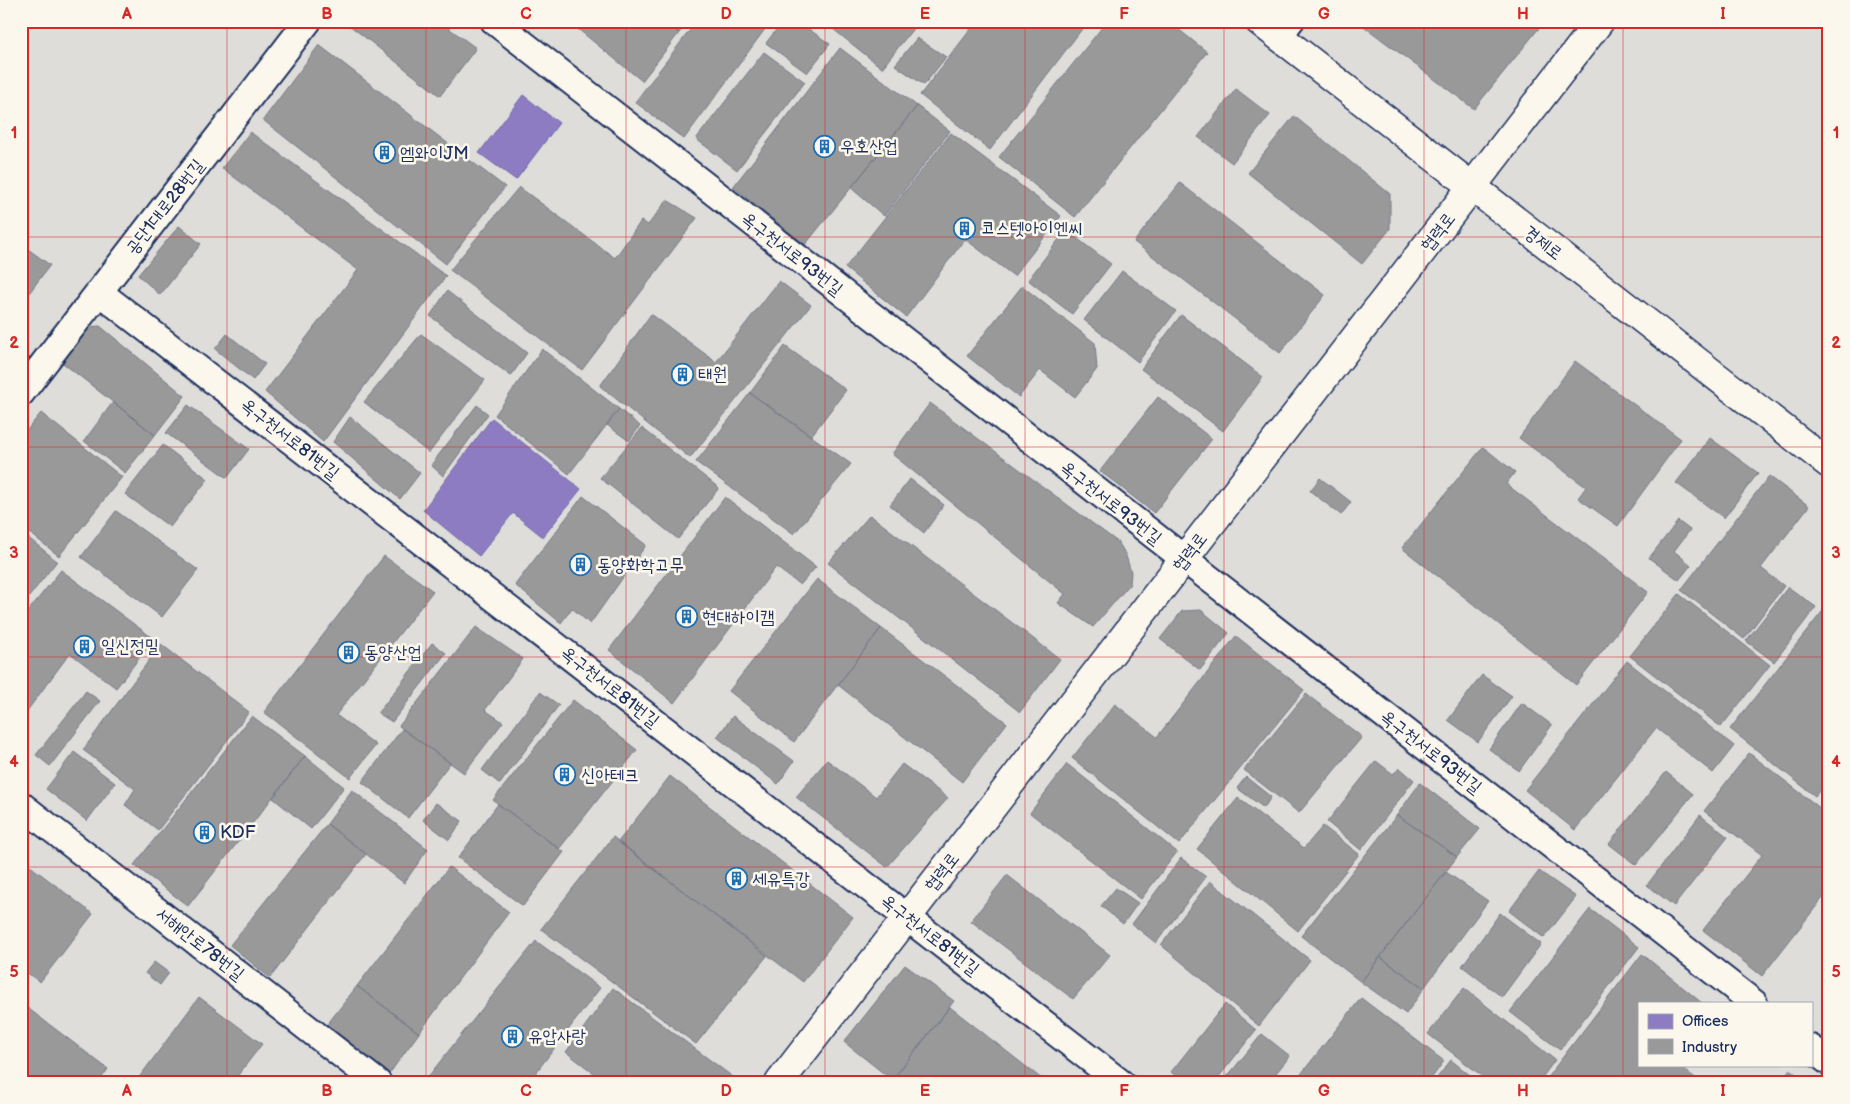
<svg xmlns="http://www.w3.org/2000/svg" width="1850" height="1104" font-family="'Balsamiq Sans','Poor Story',sans-serif">
  <style>
    .built { fill: #deddda; fill-rule: evenodd }
    .offices { fill: #8e7cc3; stroke: #6c65a5 }
    .industry { fill: #999; stroke: #737987 }
    .lines { fill: none; stroke-linecap: round; stroke-linejoin: round }
    .lane-casing { stroke: #1b2f5e; stroke-width: 16 }
    .street-casing { stroke: #1b2f5e; stroke-width: 30 }
    .secondary-casing { stroke: #1b2f5e; stroke-width: 31 }
    .lane { stroke: #fbf7ec; stroke-width: 12 }
    .street { stroke: #fbf7ec; stroke-width: 26 }
    .secondary { stroke: #fbf7ec; stroke-width: 28 }
    .grid { fill: none; stroke: #d62828; stroke-width: 1; stroke-opacity: 0.55 }
    .labels { text-anchor: middle; dominant-baseline: central; stroke-width: 5; stroke-linejoin: round; paint-order: stroke }
    .poi-label { font-size: 18px; fill: #1b2f5e; stroke: #fbf7ec; text-anchor: start }
    .street-label { font-size: 18px; fill: #1b2f5e; stroke: #fbf7ec }
    .neatline { fill: none; stroke: #d62828; stroke-width: 2 }
    .grid-label { font-size: 16px; text-anchor: middle; font-weight: bold; fill: #d62828 }
  </style>
  <rect width="100%" height="100%" fill="#eeebe4"/>
  <filter id="ink" filterUnits="userSpaceOnUse"><feTurbulence type="fractalNoise" baseFrequency=".02" numOctaves="2"/><feDisplacementMap in="SourceGraphic" scale="10" xChannelSelector="R" yChannelSelector="G"/><feConvolveMatrix kernelMatrix="1 2 1 2 8 2 1 2 1" color-interpolation-filters="sRGB"/></filter>
  <g filter="url(#ink)">
    <!-- built -->
    <path class="built" d="M21,21H1829V1083H21ZM1639,1003H1811V1065H1639Z"/>
    <!-- offices -->
    <path class="offices" d="M523,95L559,123L516,180L479,153Z
      M492,418L581,489L543,537L513,513L479,556L423,510Z"/>
    <!-- industry -->
    <path class="industry" d="M344,21H439L476,48L440,96Z
      M568,21H664L679,33L642,81Z
      M664,21H689L679,33Z
      M697,21H771L684,139L635,102Z
      M783,21H797L830,44L807,73L766,43Z
      M823,21H919L882,68Z
      M977,21H1088L990,150L920,95Z
      M1107,21H1168L1207,52L1075,217L999,157Z
      M1357,21H1531L1539,28L1474,109Z
      M917,38L946,57L924,85L895,65Z
      M319,45L505,187L446,264L263,120Z
      M840,48L917,106L805,245L733,187Z
      M764,52L805,82L737,170L696,139Z
      M1236,89L1270,115L1232,163L1198,137Z
      M917,106L950,131L884,216L851,188Z
      M1294,116L1390,194V229L1362,264L1248,173Z
      M250,132L446,276L323,442L265,392L358,270L222,168Z
      M951,133L1061,216L1014,276L965,239L906,317L845,268Z
      M1180,183L1325,295L1280,353L1134,242Z
      M519,187L615,258L641,221L648,225L667,200L697,218L582,370L450,270Z
      M179,226L201,244L160,295L138,275Z
      M1066,230L1111,264L1072,314L1028,280Z
      M21,244L50,265L21,304Z
      M1122,271L1176,311L1138,362L1084,320Z
      M779,281L811,305L690,458L600,386L651,314L716,362Z
      M1022,286L1095,343L1097,369L1075,397L1040,370L1019,397L967,356Z
      M447,291L527,353L511,376L430,316Z
      M1181,315L1263,377L1223,431L1141,369Z
      M100,326L185,396L155,435L59,360L85,327Z
      M227,334L265,364L253,380L215,349Z
      M421,334L485,380L429,453L364,402Z
      M785,346L846,390L811,436L750,393Z
      M542,349L619,409L569,474L495,415Z
      M1575,361L1681,439L1618,526L1578,498L1586,487L1519,438Z
      M750,393L851,464L794,534L696,462Z
      M1158,397L1212,439L1154,513L1100,471Z
      M113,402L155,435L125,473L84,441Z
      M930,403L1119,543L1126,556L1131,572L1130,584L1093,627L1058,603L1065,594L892,454Z
      M188,405L249,449L227,478L166,433Z
      M477,405L488,414L443,476L431,465Z
      M619,409L640,426L629,441L607,425Z
      M41,413L122,477L59,556L21,526V437Z
      M350,417L420,473L400,499L333,442Z
      M642,428L719,488L678,539L600,478Z
      M1710,438L1758,473L1724,518L1676,483Z
      M163,445L208,479L170,527L125,494Z
      M1483,447L1515,472L1506,484L1648,592L1576,685L1402,548Z
      M1769,476L1809,506L1761,568L1784,586L1744,639L1681,590Z
      M1320,478L1351,502L1341,515L1310,491Z
      M910,479L944,505L924,533L890,505Z
      M583,496L646,545L590,624L572,608L561,623L515,585Z
      M725,497L816,567L800,585L776,567L674,703L609,650Z
      M116,511L198,570L162,617L81,557Z
      M870,515L1060,659L1020,712L828,563Z
      M1678,521L1690,530L1674,551L1691,565L1679,580L1649,558Z
      M21,532L57,561L21,607Z
      M384,556L433,591L336,715L376,745L350,778L264,712Z
      M61,570L154,639L116,688L70,653L21,719V620Z
      M817,579L881,628L794,742L729,691Z
      M1788,587L1816,607L1774,662L1746,641Z
      M1679,594L1770,665L1721,727L1630,656Z
      M1829,603V698L1825,703L1829,707V779L1815,796L1730,729Z
      M1201,610L1229,633L1200,670L1160,639L1182,611Z
      M476,627L523,659L485,710L503,722L464,773L399,726Z
      M881,628L1007,723L962,782L838,685Z
      M1236,636L1304,690L1179,844L1072,758L1115,704L1157,737Z
      M432,643L446,653L392,722L378,713Z
      M161,644L249,712L158,830L125,805L135,789L83,750Z
      M1627,661L1734,746L1713,773L1656,728L1575,830L1525,790Z
      M1482,675L1512,696L1478,742L1448,720Z
      M86,691L100,701L50,766L36,755Z
      M540,692L559,705L500,784L482,770Z
      M1306,694L1362,737L1299,813L1244,770Z
      M573,700L637,750L559,849L493,800Z
      M1522,703L1552,725L1519,771L1489,749Z
      M252,716L305,756L188,906L134,865Z
      M733,716L794,761L778,784L717,737Z
      M402,729L450,763L408,818L362,782Z
      M74,752L115,783L87,821L46,789Z
      M1749,753L1829,815V890L1762,976L1703,930L1762,855L1704,811Z
      M305,756L344,787L311,829L273,798Z
      M827,760L876,797L902,764L948,798L887,867L796,797Z
      M1376,761L1393,774L1400,768L1414,780L1361,850L1327,822Z
      M1067,764L1177,852L1141,899L1030,813Z
      M1666,772L1693,794L1636,865L1609,844Z
      M670,776L853,917L803,982L618,842Z
      M1246,777L1271,797L1264,808L1237,788Z
      M1420,783L1480,829L1457,857L1397,815Z
      M352,790L428,849L404,883L327,824Z
      M1829,791V808L1820,801Z
      M1238,798L1304,848L1323,826L1359,854L1298,931L1197,849Z
      M436,803L462,821L449,840L423,820Z
      M498,804L564,852L523,906L458,858Z
      M1397,815L1457,857L1361,982L1301,936Z
      M1700,815L1728,837L1674,906L1647,885Z
      M327,824L366,854L270,978L230,945Z
      M613,837L767,956L696,1044L541,929Z
      M1181,858L1206,877L1156,943L1132,924Z
      M21,859L93,914L40,982L21,969Z
      M449,867L509,912L419,1033L357,986Z
      M1539,871L1576,897L1544,938L1509,911Z
      M1446,872L1488,901L1424,988L1380,957Z
      M1007,875L1110,955L1073,999L971,921Z
      M1210,881L1310,960L1259,1026L1161,945Z
      M1116,888L1138,903L1123,924L1101,906Z
      M1590,909L1639,947L1560,1050L1510,1012Z
      M1500,913L1541,944L1502,997L1462,966Z
      M536,941L600,988L528,1083H423Z
      M1642,954L1702,1003H1639V1065H1683L1682,1067L1701,1083H1543Z
      M1380,957L1424,988L1406,1014L1361,982Z
      M154,962L169,973L160,985L145,973Z
      M905,965L954,1001L892,1080L844,1042Z
      M357,986L419,1033L389,1074L326,1026Z
      M613,988L741,1083H607L566,1052Z
      M1464,988L1555,1060L1538,1083H1491L1428,1034Z
      M199,997L262,1044L232,1083H143L138,1079Z
      M1361,998L1444,1061L1428,1083H1294Z
      M21,1003L108,1069L98,1083H21Z
      M1225,1004L1256,1030L1214,1083H1185L1171,1072Z
      M950,1007L1047,1083H890Z
      M1262,1034L1290,1056L1268,1083H1222Z
      M1451,1060L1480,1083H1433Z
      M1790,1069L1806,1083H1779Z"/>
    <g class="lines">
      <defs>
        <path id="lane" d="M1284,41L1299,21"/>
        <path id="street" d="M494,21L1754,1003
          M99,292L1121,1083
          M21,393L308,21
          M21,805L378,1083
          M1811,1048L1829,1062"/>
        <path id="secondary" d="M1259,21L1829,464
          M779,1083L1600,21"/>
      </defs>
      <!-- lane casing -->
      <use href="#lane" class="lane-casing"/>
      <!-- street casing -->
      <use href="#street" class="street-casing"/>
      <!-- secondary casing -->
      <use href="#secondary" class="secondary-casing"/>
      <!-- lane -->
      <use href="#lane" class="lane"/>
      <!-- street -->
      <use href="#street" class="street"/>
      <!-- secondary -->
      <use href="#secondary" class="secondary"/>
    </g>
  </g>
  <!-- grid -->
  <path class="grid" d="M227,21V1083M426,21V1083M626,21V1083M825,21V1083M1025,21V1083M1224,21V1083M1424,21V1083M1623,21V1083M21,237H1829M21,447H1829M21,657H1829M21,867H1829"/>
  <!-- icons -->
  <defs>
    <symbol id="building-ring" viewBox="-11 -11 22 22"><circle r="9.5" fill="#fbf7ec" stroke="#1f6fb2" stroke-width="1.5"/><path d="M-4-6H4V6H1V3H-1V6H-4ZM-2.5-4.3h1.7v1.8h-1.7ZM.8-4.3h1.7v1.8H.8ZM-2.5-1h1.7V.8h-1.7ZM.8-1h1.7V.8H.8Z" fill="#1f6fb2"/></symbol>
  </defs>
  <g fill-rule="evenodd">
    <use href="#building-ring" x="812" y="134" width="25" height="25"/>
    <use href="#building-ring" x="372" y="140" width="25" height="25"/>
    <use href="#building-ring" x="952" y="216" width="25" height="25"/>
    <use href="#building-ring" x="670" y="362" width="25" height="25"/>
    <use href="#building-ring" x="568" y="552" width="25" height="25"/>
    <use href="#building-ring" x="674" y="604" width="25" height="25"/>
    <use href="#building-ring" x="72" y="634" width="25" height="25"/>
    <use href="#building-ring" x="336" y="640" width="25" height="25"/>
    <use href="#building-ring" x="552" y="762" width="25" height="25"/>
    <use href="#building-ring" x="192" y="820" width="25" height="25"/>
    <use href="#building-ring" x="724" y="866" width="25" height="25"/>
    <use href="#building-ring" x="500" y="1024" width="25" height="25"/>
  </g>
  <g class="labels">
    <!-- poi labels -->
    <g class="poi-label">
      <text x="840" y="146">우호산업</text>
      <text x="400" y="153">엠와이JM</text>
      <text x="981" y="228">코스텟아이엔씨</text>
      <text x="698" y="374">태원</text>
      <text x="597" y="565">동양화학고무</text>
      <text x="702" y="617">현대하이캠</text>
      <text x="101" y="646">일신정밀</text>
      <text x="364" y="652">동양산업</text>
      <text x="581" y="775">신아테크</text>
      <text x="220" y="832">KDF</text>
      <text x="752" y="879">세유특강</text>
      <text x="528" y="1036">유압사랑</text>
    </g>
    <!-- street labels -->
    <g class="street-label">
      <text transform="translate(165 207) rotate(-52)">공단1대로28번길</text>
      <text transform="translate(1438 232) rotate(-52)">협력로</text>
      <text transform="translate(1543 243) rotate(38)">경제로</text>
      <text transform="translate(792 254) rotate(38)">옥구천서로93번길</text>
      <text transform="translate(290 439) rotate(38)">옥구천서로81번길</text>
      <text transform="translate(1111 503) rotate(38)">옥구천서로93번길</text>
      <text transform="translate(1190 552) rotate(-52)">협력로</text>
      <text transform="translate(610 687) rotate(38)">옥구천서로81번길</text>
      <text transform="translate(1431 752) rotate(38)">옥구천서로93번길</text>
      <text transform="translate(942 872) rotate(-52)">협력로</text>
      <text transform="translate(930 935) rotate(38)">옥구천서로81번길</text>
      <text transform="translate(200 944) rotate(38)">서해안로78번길</text>
    </g>
  </g>
  <!-- margin -->
  <rect width="1850" height="1104" fill="none" stroke="#fbf7ec" stroke-width="55"/>
  <!-- legend -->
  <rect x="1638" y="1002" width="175" height="65" fill="#fbf7ec" stroke="#a1a7b3"/>
  <rect x="1648" y="1014" width="25" height="15" fill="#8e7cc3" stroke="#a1a7b3"/>
  <text x="1682" y="1026" font-size="15" fill="#1b2f5e">Offices</text>
  <rect x="1648" y="1039" width="25" height="15" fill="#999999" stroke="#a1a7b3"/>
  <text x="1682" y="1052" font-size="15" fill="#1b2f5e">Industry</text>
  <rect x="28" y="28" width="1794" height="1048" class="neatline"/>
  <g class="grid-label">
    <text x="127" y="19">A</text>
    <text x="327" y="19">B</text>
    <text x="526" y="19">C</text>
    <text x="726" y="19">D</text>
    <text x="925" y="19">E</text>
    <text x="1124" y="19">F</text>
    <text x="1324" y="19">G</text>
    <text x="1523" y="19">H</text>
    <text x="1723" y="19">I</text>
    <text x="14" y="138">1</text>
    <text x="1836" y="138">1</text>
    <text x="14" y="348">2</text>
    <text x="1836" y="348">2</text>
    <text x="14" y="558">3</text>
    <text x="1836" y="558">3</text>
    <text x="14" y="767">4</text>
    <text x="1836" y="767">4</text>
    <text x="14" y="977">5</text>
    <text x="1836" y="977">5</text>
    <text x="127" y="1096">A</text>
    <text x="327" y="1096">B</text>
    <text x="526" y="1096">C</text>
    <text x="726" y="1096">D</text>
    <text x="925" y="1096">E</text>
    <text x="1124" y="1096">F</text>
    <text x="1324" y="1096">G</text>
    <text x="1523" y="1096">H</text>
    <text x="1723" y="1096">I</text>
  </g>
</svg>
